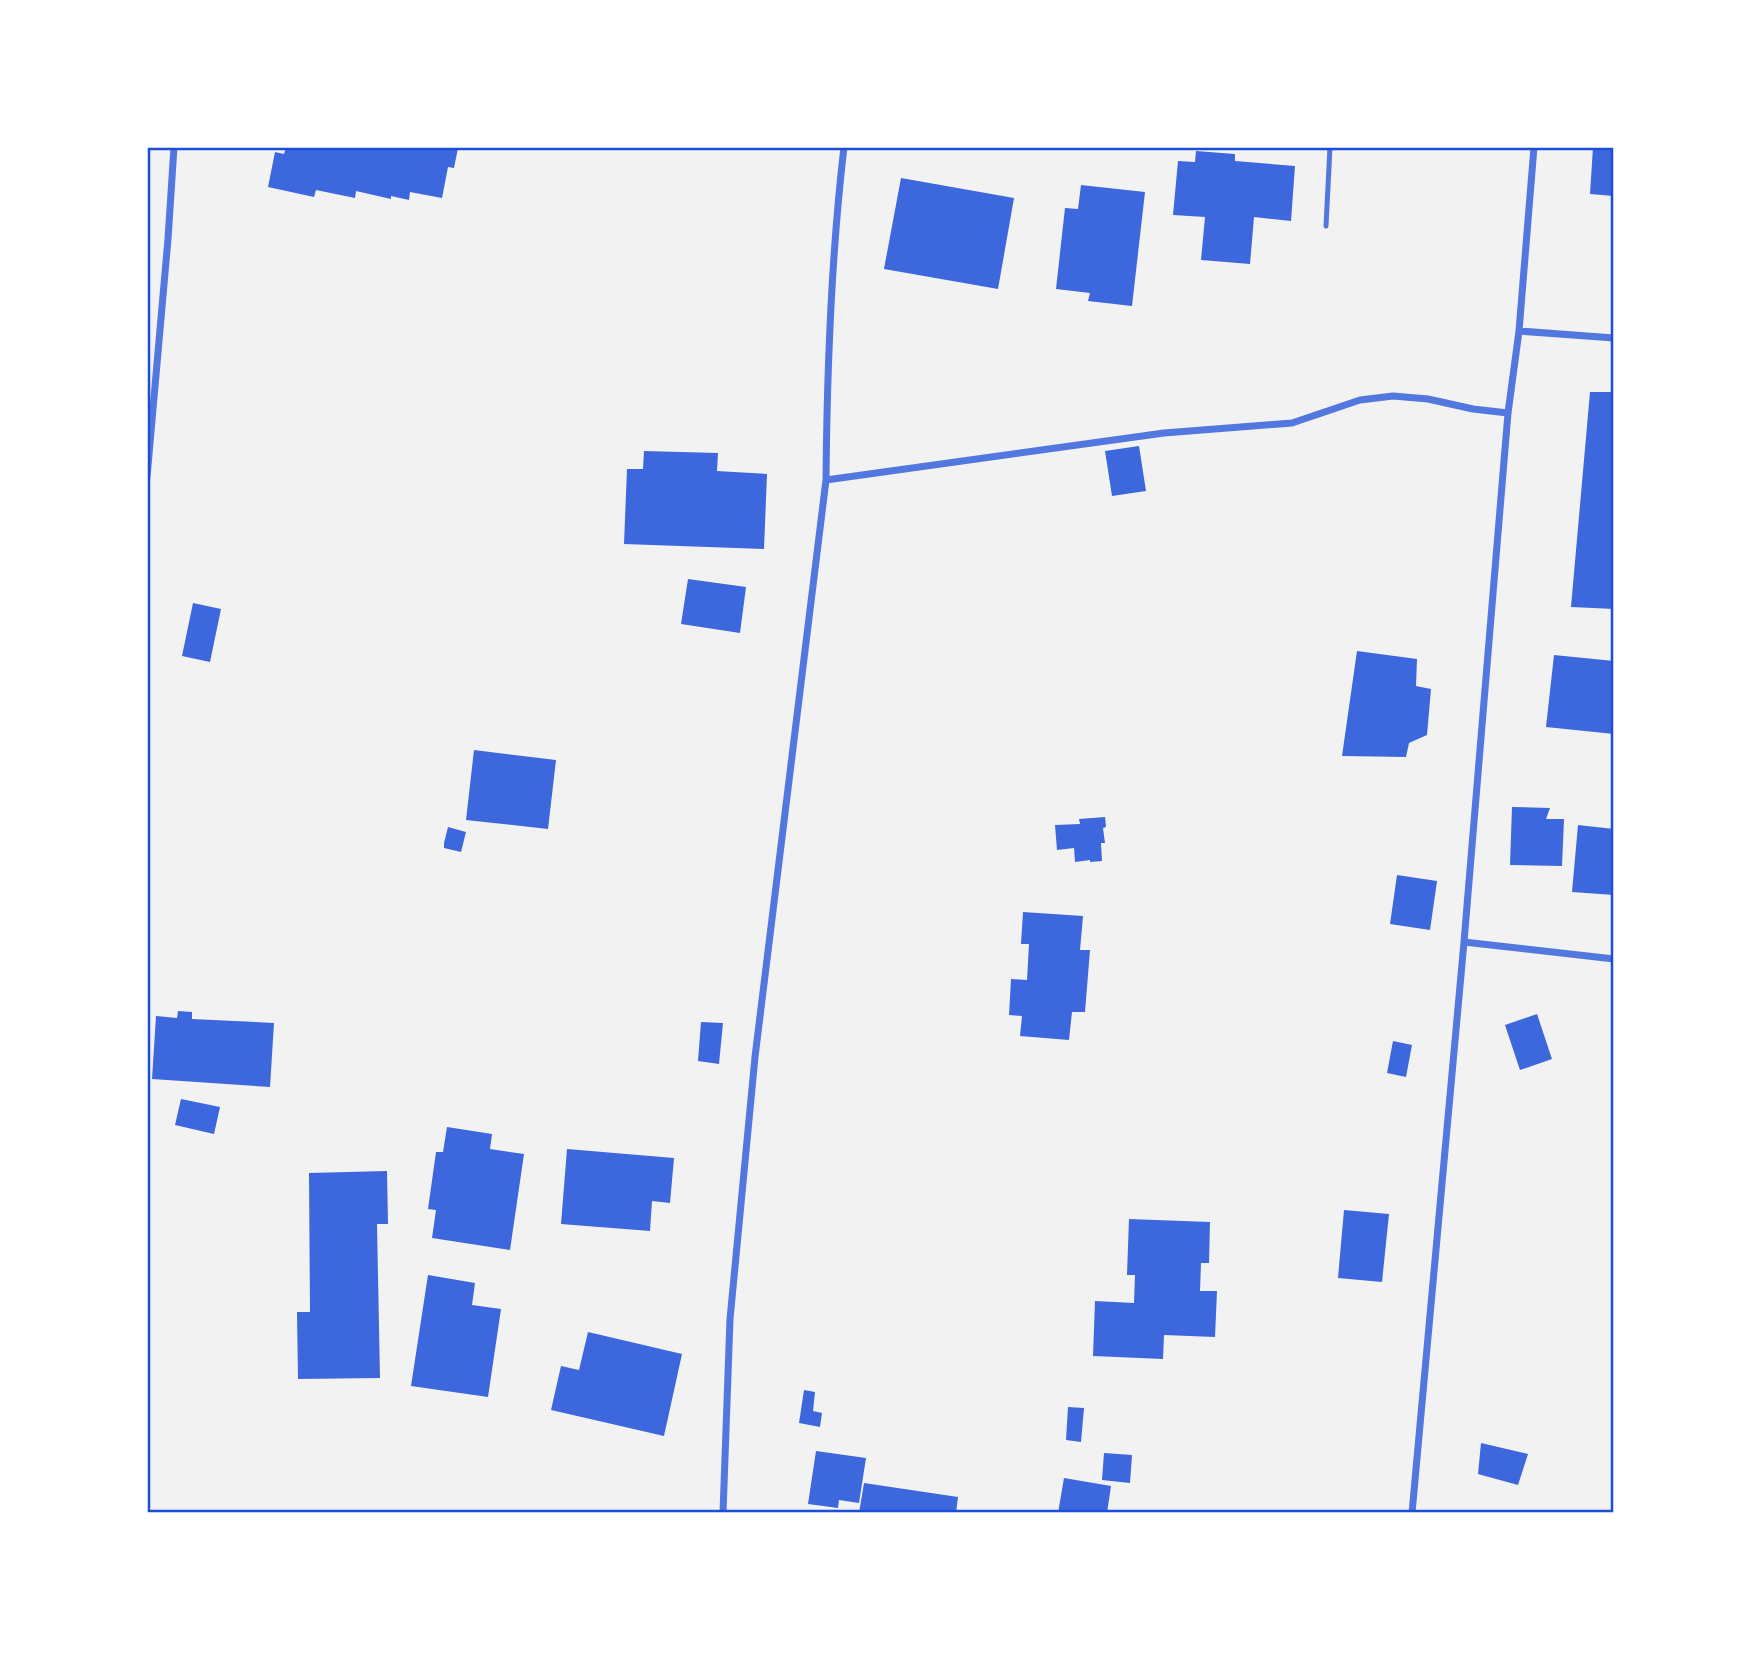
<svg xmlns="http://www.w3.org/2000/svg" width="1761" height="1660" font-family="Lato,sans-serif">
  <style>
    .building { fill: #3d67dc }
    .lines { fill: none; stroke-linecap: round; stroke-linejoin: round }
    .service { stroke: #5277de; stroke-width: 5 }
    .minor { stroke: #5277de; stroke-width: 7 }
    .neatline { fill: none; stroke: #1d4ed8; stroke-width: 2.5 }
  </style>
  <rect width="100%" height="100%" fill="#f2f2f2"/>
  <!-- building -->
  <path class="building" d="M286,147H452L458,148L454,168L448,167L442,198L410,192L409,200L391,196V199L356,191L355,198L316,190L314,197L268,187L275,152L284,154Z
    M1593,147H1614V196L1590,194Z
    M1196,151L1235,154V161L1295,166L1291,221L1254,217L1250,264L1201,260L1205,217L1173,215L1178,161L1195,162Z
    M901,178L1014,198L998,289L884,269Z
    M1081,185L1145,192L1132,306L1088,301L1090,293L1056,289L1065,208L1078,209Z
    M1590,392H1614V609L1571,607Z
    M1139,446L1146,491L1112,496L1105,451Z
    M644,451L718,453L717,471L767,474L764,549L624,544L627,469H643Z
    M688,579L746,587L740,633L681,624Z
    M193,603L221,609L210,662L182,656Z
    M1357,651L1417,659L1416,686L1431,689L1427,735L1409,743L1406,757L1342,756Z
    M1554,655L1614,661V734L1546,727Z
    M474,750L556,760L548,829L466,820Z
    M1512,807L1550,808L1546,819H1564L1562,866L1510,865Z
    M1105,817L1106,827L1103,828L1105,843H1101L1102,861L1090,862V860L1075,862L1074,848L1057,850L1055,825L1080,824L1079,819Z
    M1578,825L1614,829V895L1572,892Z
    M448,827L466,832L461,852L444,848V843Z
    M1397,875L1437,881L1430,930L1390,924Z
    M1023,912L1083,916L1080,950H1090L1085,1012H1072L1069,1040L1020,1036L1022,1016L1009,1015L1011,979L1027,980L1029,944H1021Z
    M178,1011L192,1012V1019L274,1023L270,1087L152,1079L156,1016L177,1018Z
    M1537,1014L1552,1059L1520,1070L1505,1025Z
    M701,1022L723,1023L719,1064L698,1061Z
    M1393,1041L1412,1045L1406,1077L1387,1073Z
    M181,1099L220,1107L214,1134L175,1125Z
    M447,1127L492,1134L490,1149L524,1154L510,1250L432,1238L436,1210L428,1209L436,1152H443Z
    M567,1149L674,1158L670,1203L652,1201L650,1231L561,1224Z
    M387,1171L388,1224H377L380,1378L298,1379L297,1312H310L309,1173Z
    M1344,1210L1389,1214L1382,1282L1338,1278Z
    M1129,1219L1210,1222L1209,1263H1201L1200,1291H1217L1215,1337L1164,1335L1163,1359L1093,1356L1095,1301L1134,1303L1135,1275H1127Z
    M428,1275L475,1283L472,1305L501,1309L488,1397L411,1386Z
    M588,1332L682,1354L664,1436L551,1410L561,1366L579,1370Z
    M804,1390L815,1392L813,1411L822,1413L820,1427L799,1423Z
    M1068,1407L1084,1408L1081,1442L1066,1440Z
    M1481,1443L1528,1454L1518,1485L1478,1474Z
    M816,1451L866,1458L859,1503L839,1500L838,1508L808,1504Z
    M1104,1453L1132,1455L1130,1483L1102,1480Z
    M1064,1478L1111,1486L1107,1513H1058Z
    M864,1483L958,1497L956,1513H859Z"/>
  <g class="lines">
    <!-- service -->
    <path class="service" d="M1326,226L1330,147"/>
    <!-- minor -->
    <path class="minor" d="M1519,331L1614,338
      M147,477L168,239L174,147
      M826,480L1164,433L1292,423L1360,400L1393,396L1428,399L1473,409L1508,413
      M1464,942L1614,959
      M723,1513L730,1319L755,1057L826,480C827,369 831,257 844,147
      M1412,1513L1464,942L1508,413L1519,331L1534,147"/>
  </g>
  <!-- border -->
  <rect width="1761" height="1660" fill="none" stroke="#ffffff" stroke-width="298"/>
  <rect x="149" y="149" width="1463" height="1362" class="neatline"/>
</svg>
